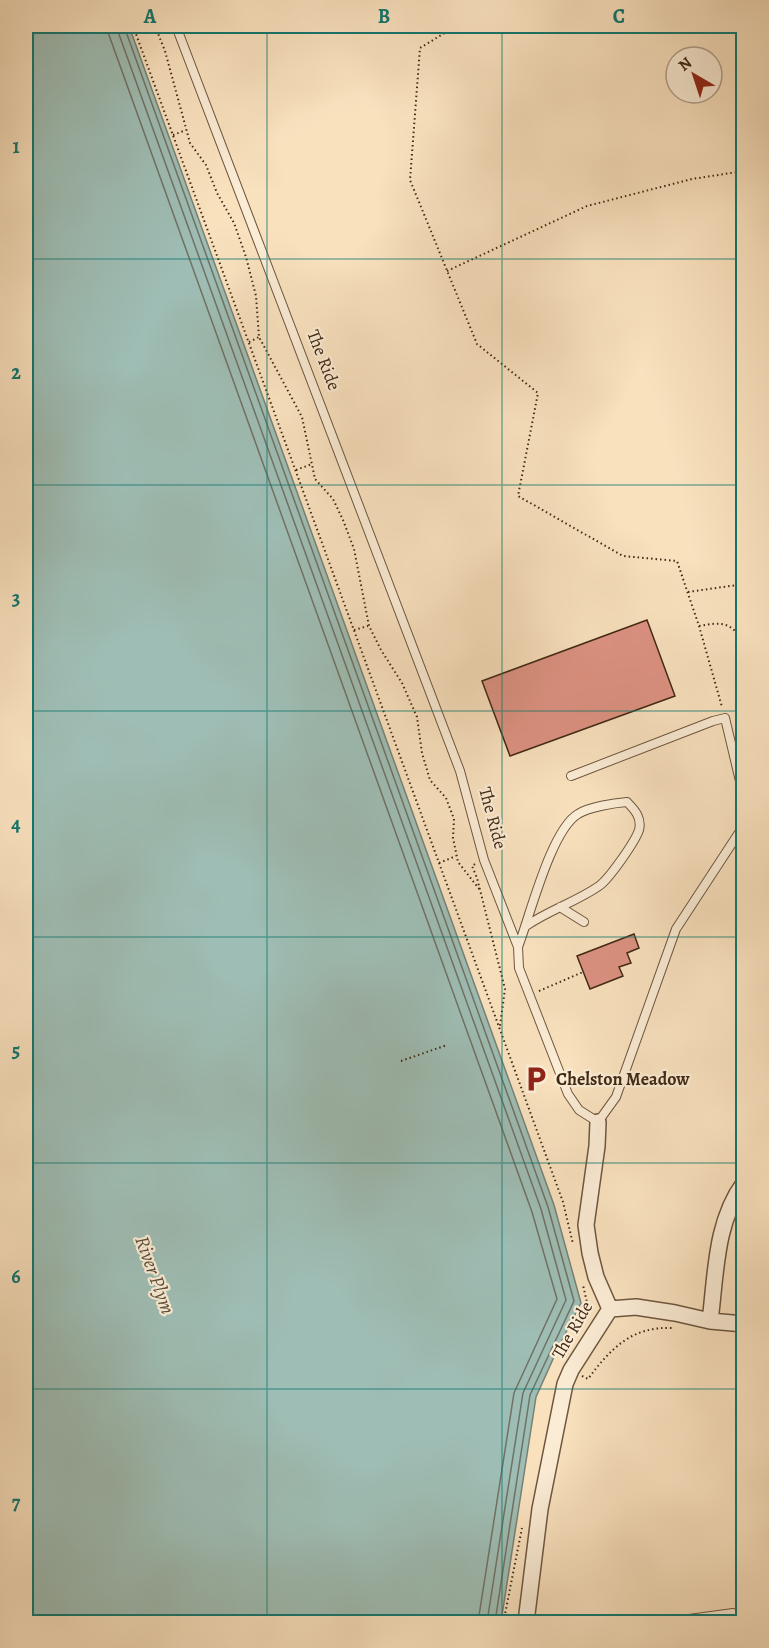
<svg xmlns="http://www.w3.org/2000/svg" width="769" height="1648" font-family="Alegreya,serif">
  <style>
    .water { fill: #9ebdb4; stroke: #788174; stroke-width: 1.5 }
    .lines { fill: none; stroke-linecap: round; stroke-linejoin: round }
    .shore { stroke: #6f7264; stroke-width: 1.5 }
    .building { fill: #dd9282; stroke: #402814; stroke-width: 1.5 }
    .service-casing { stroke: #6e563e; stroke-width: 10 }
    .minor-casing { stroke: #6e563e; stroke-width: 18 }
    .path { stroke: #402814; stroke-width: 2; stroke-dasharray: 1.5 3; stroke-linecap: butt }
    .service { stroke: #fbecd5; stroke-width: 8 }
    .minor { stroke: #fbecd5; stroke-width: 15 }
    .grid { fill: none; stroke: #0f766e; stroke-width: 1.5; stroke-opacity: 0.55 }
    .labels { text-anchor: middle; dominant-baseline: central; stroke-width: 4.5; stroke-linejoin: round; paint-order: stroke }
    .street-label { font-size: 18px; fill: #402814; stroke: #fbecd5 }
    .poi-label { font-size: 18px; font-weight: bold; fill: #402814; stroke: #fbecd5; text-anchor: start }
    .water-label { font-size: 20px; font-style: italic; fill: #584d3c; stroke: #fbecd5 }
    .neatline { fill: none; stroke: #0f766e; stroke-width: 2 }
    .grid-label { font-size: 20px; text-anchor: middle; font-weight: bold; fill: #0f766e }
  </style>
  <rect width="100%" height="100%" fill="#f9e1be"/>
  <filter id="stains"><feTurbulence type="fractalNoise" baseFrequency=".00333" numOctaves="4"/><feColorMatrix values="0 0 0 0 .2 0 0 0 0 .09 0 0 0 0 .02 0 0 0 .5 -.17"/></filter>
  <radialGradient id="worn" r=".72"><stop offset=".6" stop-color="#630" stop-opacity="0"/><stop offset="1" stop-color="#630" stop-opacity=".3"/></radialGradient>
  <!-- water -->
  <path class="water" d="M26,26H129L554,1205L581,1303L558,1348L536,1397L501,1622H26Z"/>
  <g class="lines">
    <!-- shore -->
    <path class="shore" d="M107,26L109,35L532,1212L557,1299L514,1393L478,1622
      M116,26L541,1209L566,1300L523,1393L487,1622
      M124,26L548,1207L574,1301L530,1395L495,1622"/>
  </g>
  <!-- building -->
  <path class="building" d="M647,620L675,696L510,756L482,681Z
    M634,934L639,948L627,953L631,963L619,967L623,976L590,989L577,956Z"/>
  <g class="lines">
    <defs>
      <path id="service" d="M176,26L460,771L484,860L518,947L519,968L568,1094L579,1110L598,1122L616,1097L676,929L744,825
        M571,776L713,721L725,718L744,798
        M560,907L584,922
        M518,947C530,916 551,830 578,814C589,807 614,803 627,802C635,810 642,818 639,830C635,842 609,879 599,886C576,902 549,910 526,926
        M667,1622L733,1613L738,1616L740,1622"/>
      <path id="minor" d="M598,1122L597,1146L586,1225L590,1253L596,1277L610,1309
        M610,1309L636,1307L675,1313L710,1321L744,1324
        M710,1321C716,1275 715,1222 744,1183
        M526,1622L540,1509L565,1384L571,1370L610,1309"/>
    </defs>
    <!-- service casing -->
    <use href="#service" class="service-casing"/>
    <!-- minor casing -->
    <use href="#minor" class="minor-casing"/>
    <!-- path -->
    <path class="path" d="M133,26L563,1202L573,1244
      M155,26L165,51L190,143L206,165L217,193L234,223L246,257L256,296L259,337L302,417L315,479L333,499L343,520L354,549L369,626L381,650L402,683L417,717L422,753L430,780L446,798L454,819L453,838L458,862L480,890
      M456,26L420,48L410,180L477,344L538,393L518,496L623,556L677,561L699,626L722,707
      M173,135L186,130
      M447,271L587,206L692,179L744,171
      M249,342L259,337
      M296,470L312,464
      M688,592L744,584
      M699,626C721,622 731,621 744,643
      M354,630L368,626
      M439,863L456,856
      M475,864L472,866L477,878L505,989L500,1026
      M539,991L583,972
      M401,1061L447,1045
      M573,1338L588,1307L583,1285
      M582,1376L588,1379C611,1348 632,1326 673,1328
      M505,1622V1614L522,1528"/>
    <!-- service -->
    <use href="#service" class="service"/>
    <!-- minor -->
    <use href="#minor" class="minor"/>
  </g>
  <!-- grid -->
  <path class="grid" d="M267,26V1622M502,26V1622M26,259H744M26,485H744M26,711H744M26,937H744M26,1163H744M26,1389H744"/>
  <!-- icons -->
  <defs>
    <symbol id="parking-bare" viewBox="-9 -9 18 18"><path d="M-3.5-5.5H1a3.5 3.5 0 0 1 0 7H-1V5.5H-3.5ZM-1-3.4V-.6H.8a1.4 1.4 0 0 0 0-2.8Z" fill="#8f2418" stroke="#fbecd5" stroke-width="2.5" paint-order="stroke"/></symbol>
  </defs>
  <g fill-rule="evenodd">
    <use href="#parking-bare" x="517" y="1060" width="38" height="38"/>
  </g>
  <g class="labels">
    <!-- street labels -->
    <g class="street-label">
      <text transform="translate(324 360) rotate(69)">The Ride</text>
      <text transform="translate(493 818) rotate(75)">The Ride</text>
      <text transform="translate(572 1330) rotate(-60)">The Ride</text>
    </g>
    <!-- poi labels -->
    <g class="poi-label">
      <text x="556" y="1079">Chelston Meadow</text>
    </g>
    <!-- water labels -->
    <g class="water-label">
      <text transform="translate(155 1275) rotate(70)">River Plym</text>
    </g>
  </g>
  <!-- margin -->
  <rect width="769" height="1648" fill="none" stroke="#f9e1be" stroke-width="66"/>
  <!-- north arrow -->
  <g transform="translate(694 75) rotate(321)"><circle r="28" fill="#fbecd5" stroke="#b09e88" stroke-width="1.5"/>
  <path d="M0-4.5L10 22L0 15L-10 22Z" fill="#8f2418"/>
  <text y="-9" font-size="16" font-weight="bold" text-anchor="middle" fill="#402814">N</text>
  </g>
  <rect x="33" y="33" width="703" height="1582" class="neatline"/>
  <g class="grid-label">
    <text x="150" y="23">A</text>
    <text x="384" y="23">B</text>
    <text x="619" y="23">C</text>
    <text x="16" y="153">1</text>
    <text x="16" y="379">2</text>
    <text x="16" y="605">3</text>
    <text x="16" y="831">4</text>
    <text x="16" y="1057">5</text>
    <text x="16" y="1283">6</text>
    <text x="16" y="1509">7</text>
  </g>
  <rect width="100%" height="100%" filter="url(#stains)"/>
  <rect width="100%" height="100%" fill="url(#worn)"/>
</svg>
